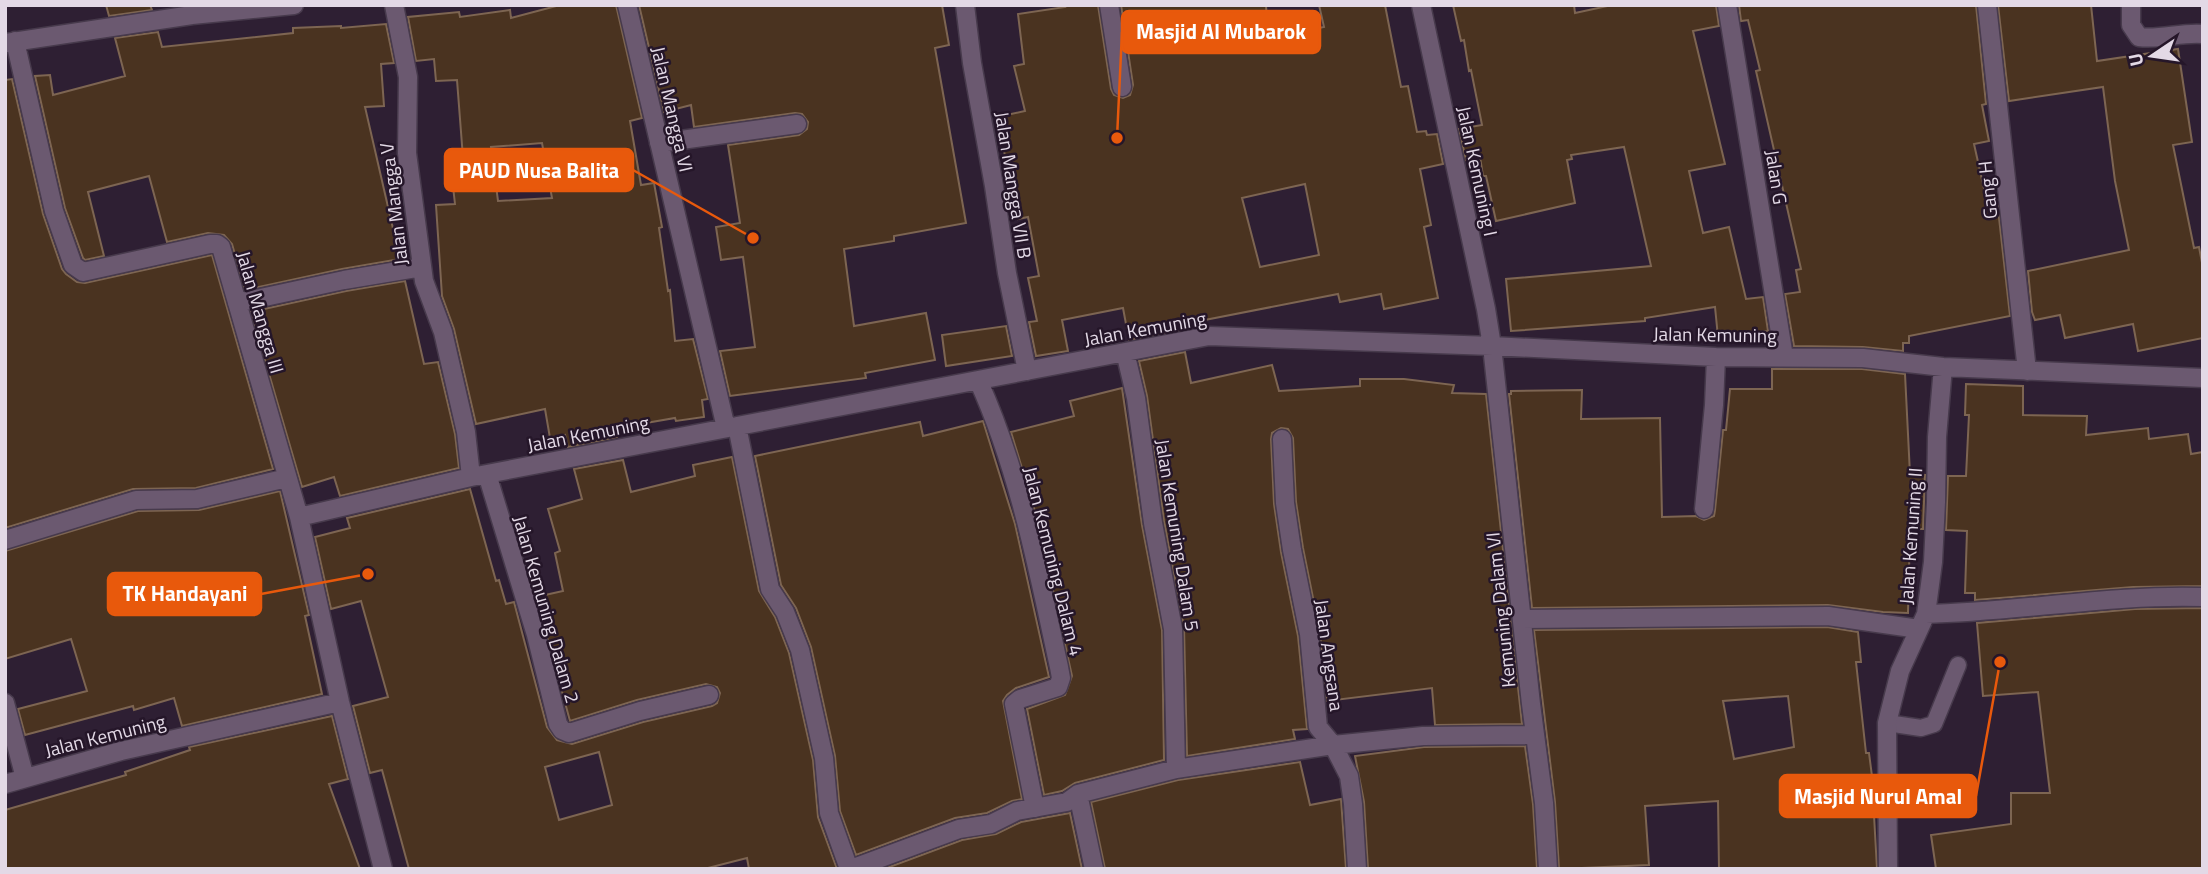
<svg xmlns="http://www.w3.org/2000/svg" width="2208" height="874" font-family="'Titillium Web',sans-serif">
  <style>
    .building { fill: #4a3320; stroke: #7d6552; stroke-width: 2; fill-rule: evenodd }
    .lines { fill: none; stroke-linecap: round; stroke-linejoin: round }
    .lane-casing { stroke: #473a4c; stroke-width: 19 }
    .street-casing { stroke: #473a4c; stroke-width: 21 }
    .lane { stroke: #6b5970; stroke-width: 16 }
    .street { stroke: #6b5970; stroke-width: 18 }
    .labels { text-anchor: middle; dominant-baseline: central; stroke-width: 5; stroke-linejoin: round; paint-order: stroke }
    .street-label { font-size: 19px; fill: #e3d9e6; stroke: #251629 }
    .leader { fill: none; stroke: #e8590c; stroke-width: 2.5 }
    .callout-dot { fill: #e8590c; stroke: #251629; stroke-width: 2.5 }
    .callout { fill: #e8590c; stroke: #e8590c; stroke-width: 2.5 }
    .callout-label { font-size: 21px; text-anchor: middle; font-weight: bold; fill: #fff }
  </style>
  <rect width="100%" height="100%" fill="#2e1f33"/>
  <!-- building -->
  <path class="building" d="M106,5H150L152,10L109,16Z
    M560,5H616L642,118L630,121L641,185L654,183L662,227L659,228L668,291L670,290L675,341L693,339L708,399L702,400L704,417L676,421L675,418L617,428V437L568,447L565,435L550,438L545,409L476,424L454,329L442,296L436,205L455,204L450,160L463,158L457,80L436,81L434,59L416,61L408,17L459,12L460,17L510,10L511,18ZM542,143L552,198L498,201L491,147Z
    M639,5H942L949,45L935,48L966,223L894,236V241L844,249L854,326L926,313L935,360L865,373L866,378L730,396L720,351L755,347L743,257L721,260L716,227L740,223L728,145L799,135L807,129L808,122L802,114L795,113L694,127L691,105L664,112Z
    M1064,5H1098L1111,89L1114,95L1123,98L1130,95L1133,85L1121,5H1266L1268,38L1324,27L1319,5H1385L1401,87L1408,86L1417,132L1426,131L1427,135L1437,134L1443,164L1420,169L1431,225L1424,227L1438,298L1384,309L1381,294L1340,302L1338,294L1179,325L1180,330L1129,340L1123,308L1062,320L1068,351L1036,356L1029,322L1037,321L1028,278L1039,276L1028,217L1018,219L997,117L1025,111L1014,66L1024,64L1018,14L1065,7ZM1305,184L1319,255L1260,267L1242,198Z
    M1453,5H1574L1575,13L1612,5H1716L1719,26L1693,31L1725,164L1689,171L1703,233L1729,227L1746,299L1763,297L1768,331L1718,337L1715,307L1645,318V321L1511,331L1506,279L1651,266L1624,147L1571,155L1572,159L1567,160L1575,203L1496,221L1486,176H1483L1480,157L1466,160L1459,129L1482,125L1471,70L1469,71L1464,40L1461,41Z
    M1739,5H1976L1986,104L1982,105L1989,141L1974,144L1987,202L1997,200L2010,316L1909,336V343H1903V351L1863,347L1794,346L1785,294L1800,292L1796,270L1801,269L1756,71L1760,70L1748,20L1741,21Z
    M1998,5H2091L2097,61L2178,49L2192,142L2173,145L2194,248L2199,247L2203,268V338L2138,351L2133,324L2065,338L2060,315L2035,320L2032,312L2028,271L2129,250L2115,181L2103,87L2009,101Z
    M386,24L394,63L381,64L384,106L365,107L400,259L342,269L245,290L232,244L224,235L208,233L167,242L149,176L88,192L104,256L85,260L83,258L65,208L35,76L50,75L53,95L125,76L115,38L158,32L162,47L293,33V28L341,26V28Z
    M12,79L43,214L62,269L66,274L77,282L85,283L212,255L273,469L196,488L133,489L5,528V80Z
    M405,281L424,364L438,362L455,434L459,468L340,496L334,477L302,487L251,312L346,291Z
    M1006,326L1012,356L946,366L942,335Z
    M1185,352L1191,383L1272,365L1279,391L1360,386V379H1404L1454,385L1452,393L1486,394L1522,724L1435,725L1432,688L1327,701L1320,633L1303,548L1296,502L1293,438L1288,429L1281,428L1272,433L1271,439L1274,504L1281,552L1298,636L1307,729L1293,730L1295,739L1187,756L1184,627L1164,521L1147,396L1139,361Z
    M1772,369H1862L1905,374L1910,474L1925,475L1923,529H1910L1908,613L1883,612L1828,605L1532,608L1509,394H1511V391L1582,390L1581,419L1660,418L1662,517L1696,516L1704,520L1714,516L1715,510L1723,430H1726L1730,389H1772Z
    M1966,384L2023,386V415L2087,416L2086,435L2148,428L2149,439L2188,434L2191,454L2203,452V586L2133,587L1975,600V593H1965L1967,531L1946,530L1948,476H1966L1969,415H1965Z
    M1122,388L1142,525L1162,630L1164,760L1075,783L1062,791L1044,795L1027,709L1065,695L1072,676L1037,518L1011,432L1074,416L1070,401Z
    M983,421L1015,524L1049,677L1016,688L1007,695L1003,701L1022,799L1012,801L987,813L955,818L856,855L840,811L835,756L811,647L796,608L781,585L755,456L920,422L923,436Z
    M732,457L759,591L775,617L789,653L813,760L818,817L837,869H749L747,858L704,869H409L382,770L370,773L353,706L388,697L361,601L331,609L315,537L350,528L347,518L470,489L496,581L499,580L506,604L514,602L547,727L557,740L572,744L643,722L712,706L717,703L720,693L717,687L706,684L637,700L570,721L536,597L563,591L555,553L560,551L548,509L582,499L574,469L623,460L631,492L695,476L693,465ZM599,752L612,805L559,820L545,767Z
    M280,491L309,615L305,616L322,694L182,726L174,698L134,710L133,706L25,735L18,709L87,691L71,639L5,659V551L138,511L199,510Z
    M2203,608V869H1936L1931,835L2011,824V793H2050L2038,692L1983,696L1977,623L2135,609Z
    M1827,627L1858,632L1861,662H1856L1866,753H1869L1873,784L1876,783V815H1874L1877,869H1719L1718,801L1645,806L1649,865L1559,869L1555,802L1534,630ZM1788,696L1794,747L1734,759L1723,701Z
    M332,716L348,779L329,784L360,869H5V810L126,775L125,772L190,750L189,747Z
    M1525,746L1533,804L1537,869H1368L1364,802L1355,756L1424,747Z
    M1300,762L1310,805L1341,799L1346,869H1105L1091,802L1178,780Z
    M1070,813L1082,869H884L962,840L996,834L1021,822Z"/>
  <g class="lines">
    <defs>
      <path id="lane" d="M1887,723L1921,728L1934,724L1958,665"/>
      <path id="street" d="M394,5L408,77L407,153L424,281L443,332L466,432L471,477
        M627,5L726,428
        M965,5L972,63L994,186L1007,273L1027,371
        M1109,5L1122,87
        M1421,5L1486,309L1492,346L1531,704L1544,803L1548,869
        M1727,5L1784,357
        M1987,5L2027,371
        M2131,5V25L2139,37C2160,40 2181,32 2203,34
        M15,41L54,211L73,265L83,272L210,244H217L221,247L299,517L340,702L383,869
        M6,43L192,15L294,5
        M659,143L797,124
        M237,303L344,280L422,267
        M1125,352L1136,398L1153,523L1173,629L1176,769
        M978,380C1019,470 1038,571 1059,667L1061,678L1058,687L1020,699L1014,704L1035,808
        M737,426L770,589L785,612L800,650L824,758L829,813L849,869
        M1282,439L1285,503L1292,550L1309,634L1318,727L1333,745L1349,776L1353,804L1357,869
        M487,474L536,635L558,724L562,730L569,733L640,711L709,695
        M1704,509L1714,405L1716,357
        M299,517L471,477L1209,336L1492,346L1716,357L1863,358L1943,367L2203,378
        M5,540L136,500L197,499L287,478
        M1926,614C2019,612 2111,594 2203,597
        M1522,619L1828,616L1919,629
        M5,703L25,778
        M5,784L121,751L340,702
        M1078,794L1094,869
        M851,869L959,829L991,824L1017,811L1067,802L1078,794L1176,769L1333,745L1423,736L1535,735
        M1888,869L1887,723L1900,671L1926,614L1933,562L1936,502L1937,437L1943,367"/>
    </defs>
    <!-- lane casing -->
    <use href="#lane" class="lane-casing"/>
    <!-- street casing -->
    <use href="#street" class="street-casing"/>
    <!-- lane -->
    <use href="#lane" class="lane"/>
    <!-- street -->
    <use href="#street" class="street"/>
  </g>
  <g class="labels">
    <!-- street labels -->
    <g class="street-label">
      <text transform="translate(673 109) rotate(77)">Jalan Mangga VI</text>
      <text transform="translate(1478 171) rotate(78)">Jalan Kemuning I</text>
      <text transform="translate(1777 177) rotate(81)">Jalan G</text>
      <text transform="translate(1014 185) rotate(81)">Jalan Mangga VII B</text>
      <text transform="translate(1987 190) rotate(-96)">Gang H</text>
      <text transform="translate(393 204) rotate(-97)">Jalan Mangga V</text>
      <text transform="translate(261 312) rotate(74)">Jalan Mangga III</text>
      <text transform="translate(1145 328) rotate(-10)">Jalan Kemuning</text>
      <text transform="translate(1715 334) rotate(1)">Jalan Kemuning</text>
      <text transform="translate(588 433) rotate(-11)">Jalan Kemuning</text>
      <text transform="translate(1178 535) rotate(81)">Jalan Kemuning Dalam 5</text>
      <text transform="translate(1910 536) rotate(-86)">Jalan Kemuning II</text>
      <text transform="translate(1054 561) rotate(76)">Jalan Kemuning Dalam 4</text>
      <text transform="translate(547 609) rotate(74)">Jalan Kemuning Dalam 2</text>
      <text transform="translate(1500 610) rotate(-96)">Kemuning Dalam VI</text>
      <text transform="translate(1330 655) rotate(82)">Jalan Angsana</text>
      <text transform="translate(105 735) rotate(-14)">Jalan Kemuning</text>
    </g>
  </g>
  <!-- callouts -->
  <path class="leader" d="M1117 138L1122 32M753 238L633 170M368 574L261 594M2000 662L1976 796"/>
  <g class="callout-dot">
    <circle cx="1117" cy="138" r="7"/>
    <circle cx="753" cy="238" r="7"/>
    <circle cx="368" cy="574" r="7"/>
    <circle cx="2000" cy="662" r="7"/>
  </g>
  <g class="callout">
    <rect x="1122" y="11" width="198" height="42" rx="7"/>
    <rect x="445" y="149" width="188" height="42" rx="7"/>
    <rect x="108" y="573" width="153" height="42" rx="7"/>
    <rect x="1780" y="775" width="196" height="42" rx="7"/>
  </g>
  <g class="callout-label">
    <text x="1221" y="39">Masjid Al Mubarok</text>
    <text x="539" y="178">PAUD Nusa Balita</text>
    <text x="185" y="601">TK Handayani</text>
    <text x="1878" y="804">Masjid Nurul Amal</text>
  </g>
  <!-- border -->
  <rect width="2208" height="874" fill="none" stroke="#e3d9e6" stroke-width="14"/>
  <!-- north arrow -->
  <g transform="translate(2152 56) rotate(257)" stroke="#251629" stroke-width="5" paint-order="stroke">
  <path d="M0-5L12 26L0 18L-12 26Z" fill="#e3d9e6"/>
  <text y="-10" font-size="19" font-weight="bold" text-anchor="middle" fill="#e3d9e6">U</text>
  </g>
</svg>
